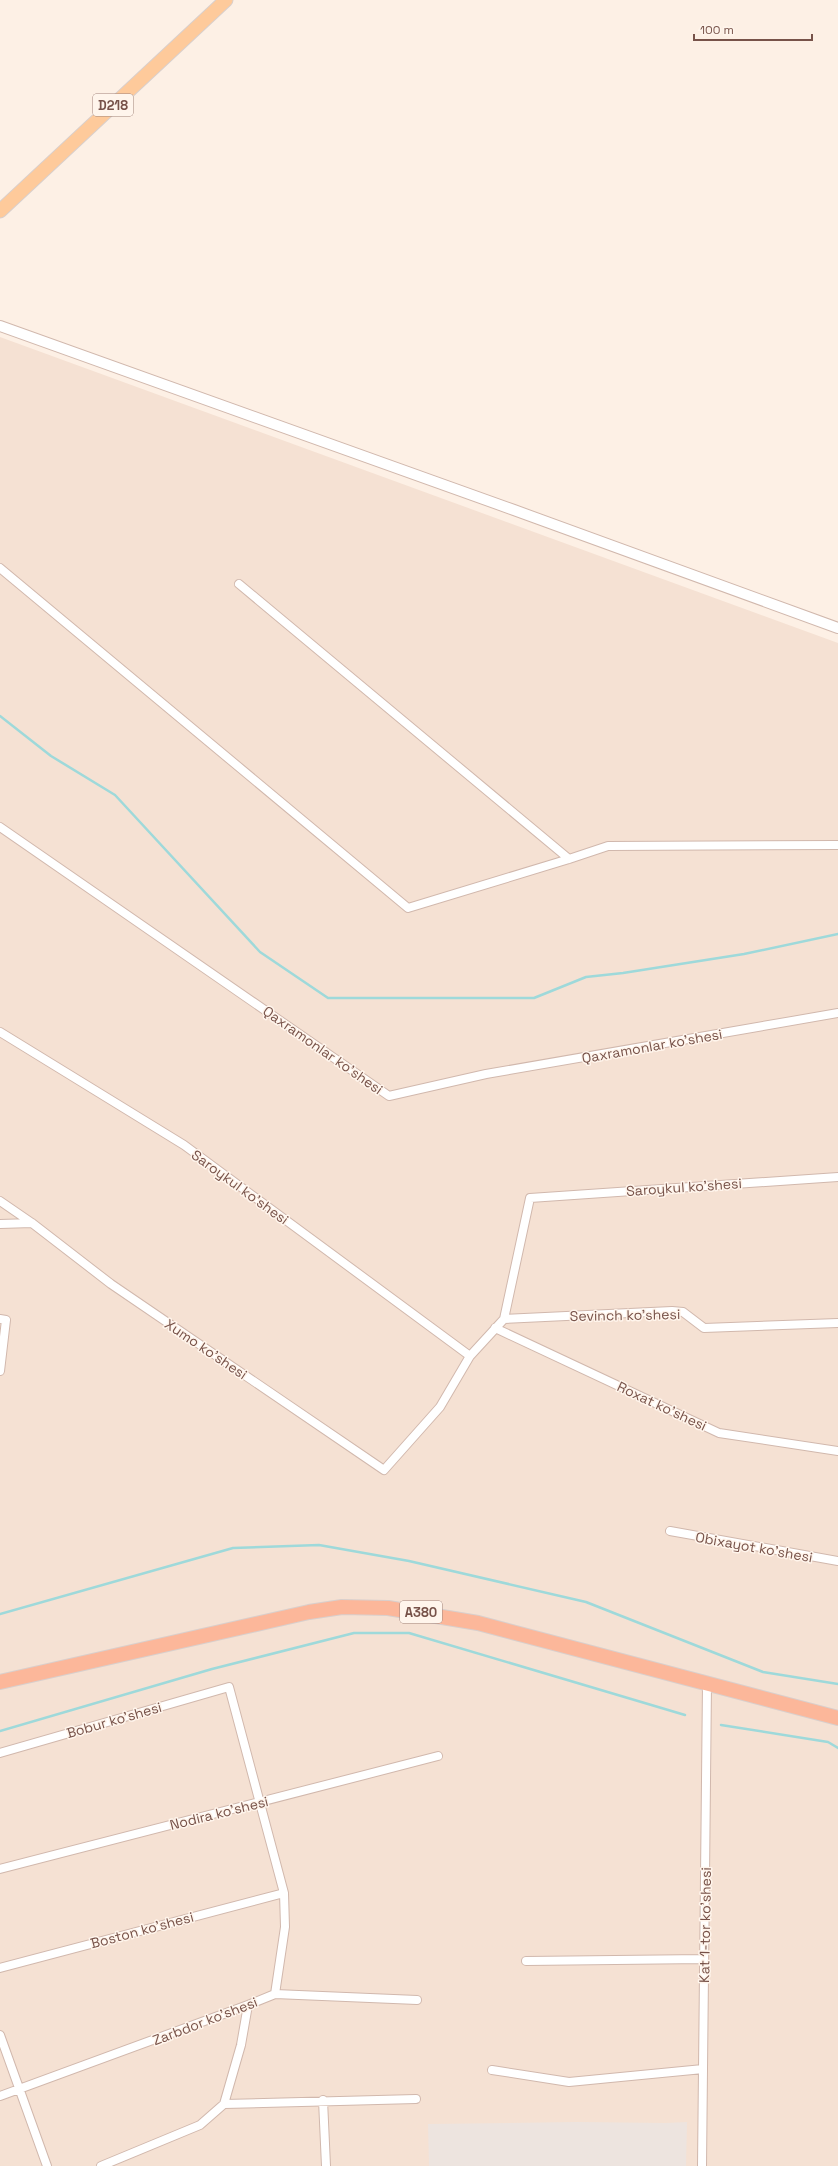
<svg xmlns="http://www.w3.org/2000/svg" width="838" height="2166" font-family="'Space Grotesk',sans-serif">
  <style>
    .residential { fill: #f5e1d3 }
    .industrial { fill: #ede4df }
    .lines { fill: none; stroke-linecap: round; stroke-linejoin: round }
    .stream { stroke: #9ed9da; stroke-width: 2.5 }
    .minor-casing { stroke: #d1b8ad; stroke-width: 10 }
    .tertiary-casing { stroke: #d1b8ad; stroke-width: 12 }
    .primary-casing { stroke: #d9cfcc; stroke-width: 15 }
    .trunk-casing { stroke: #d9cfcc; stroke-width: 16 }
    .minor { stroke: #fff; stroke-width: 8 }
    .tertiary { stroke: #fff; stroke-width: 10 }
    .primary { stroke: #feca9b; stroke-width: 13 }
    .trunk { stroke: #fcb79a; stroke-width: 14 }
    .labels { text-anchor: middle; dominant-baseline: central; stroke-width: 3; stroke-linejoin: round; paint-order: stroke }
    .shield { fill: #fff5ec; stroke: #a0837a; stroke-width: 1 }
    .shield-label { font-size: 13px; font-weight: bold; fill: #775249 }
    .street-label { font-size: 14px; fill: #775249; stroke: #fff5ec }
  </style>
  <rect width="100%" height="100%" fill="#fdf0e5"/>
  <!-- residential -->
  <path class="residential" d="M0,337L838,643V2166H0Z"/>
  <!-- industrial -->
  <path class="industrial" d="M577,2122L666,2123L687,2122L686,2166H429L428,2124Z"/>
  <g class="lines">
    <!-- stream -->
    <path class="stream" d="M0,716L51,756L115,795L260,952L328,998H534L586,977L623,973L744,954L838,934
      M0,1614L233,1548L319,1545L409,1561L586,1602L763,1672L838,1684
      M721,1725L828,1742L838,1748
      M0,1731L212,1669L354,1633H409L685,1715"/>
    <defs>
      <path id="minor" d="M0,568L408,908L569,859L608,846L838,845
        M239,584L569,859
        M0,827L389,1096L486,1074L838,1013
        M0,1032L184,1145L470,1356
        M0,1201L32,1223L111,1284L384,1470L440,1407L470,1356L504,1319L530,1198L838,1177
        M0,1224L32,1223
        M0,1319L6,1320L0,1371
        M504,1319L672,1311L683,1312L704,1328L838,1323
        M495,1328L719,1433L838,1451
        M670,1531L838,1561
        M0,1753L229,1687L284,1893L285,1927L275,1994
        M0,1869L438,1756
        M526,1961L704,1959
        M0,1968L284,1893
        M0,2035L47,2166
        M492,2070L569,2082L703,2069
        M0,2096L248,2005L275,1994L417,2000
        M323,2100L326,2166
        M224,2104L241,2045L248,2005
        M101,2166L200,2125L224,2104L416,2099
        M702,2166L707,1684"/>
      <path id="tertiary" d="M0,326L514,510L838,628"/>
      <path id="primary" d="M0,211L226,0"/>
      <path id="trunk" d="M0,1682L309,1612L342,1607L388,1608L478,1623L838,1718"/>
    </defs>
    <!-- minor casing -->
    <use href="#minor" class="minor-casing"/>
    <!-- tertiary casing -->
    <use href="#tertiary" class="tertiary-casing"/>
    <!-- primary casing -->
    <use href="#primary" class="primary-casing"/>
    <!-- trunk casing -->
    <use href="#trunk" class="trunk-casing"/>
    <!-- minor -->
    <use href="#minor" class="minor"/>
    <!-- tertiary -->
    <use href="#tertiary" class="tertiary"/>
    <!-- primary -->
    <use href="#primary" class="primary"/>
    <!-- trunk -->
    <use href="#trunk" class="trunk"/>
  </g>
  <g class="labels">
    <!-- shield labels -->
    <g class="shield">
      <rect x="93" y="94" width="40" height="22" rx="3"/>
      <rect x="400" y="1601" width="42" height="22" rx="3"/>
    </g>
    <g class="shield-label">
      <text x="113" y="105">D218</text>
      <text x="421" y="1612">A380</text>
    </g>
    <!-- street labels -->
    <g class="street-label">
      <text transform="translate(652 1046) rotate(-10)">Qaxramonlar ko'shesi</text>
      <text transform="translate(323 1050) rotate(35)">Qaxramonlar ko'shesi</text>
      <text transform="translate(240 1187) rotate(36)">Saroykul ko'shesi</text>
      <text transform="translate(684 1187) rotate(-4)">Saroykul ko'shesi</text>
      <text transform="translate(625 1315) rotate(-1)">Sevinch ko'shesi</text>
      <text transform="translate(206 1349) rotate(34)">Xumo ko'shesi</text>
      <text transform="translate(662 1406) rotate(25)">Roxat ko'shesi</text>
      <text transform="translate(754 1547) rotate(10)">Obixayot ko'shesi</text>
      <text transform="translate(114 1720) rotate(-16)">Bobur ko'shesi</text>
      <text transform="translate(219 1813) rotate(-14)">Nodira ko'shesi</text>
      <text transform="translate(705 1925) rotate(-89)">Kat 1-tor ko'shesi</text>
      <text transform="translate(142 1930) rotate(-15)">Boston ko'shesi</text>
      <text transform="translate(205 2021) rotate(-21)">Zarbdor ko'shesi</text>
    </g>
  </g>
  <!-- scale -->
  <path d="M694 34v6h118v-6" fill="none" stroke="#775249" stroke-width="2"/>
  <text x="700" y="34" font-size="12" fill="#775249" stroke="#fff5ec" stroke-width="3" paint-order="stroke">100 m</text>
</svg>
